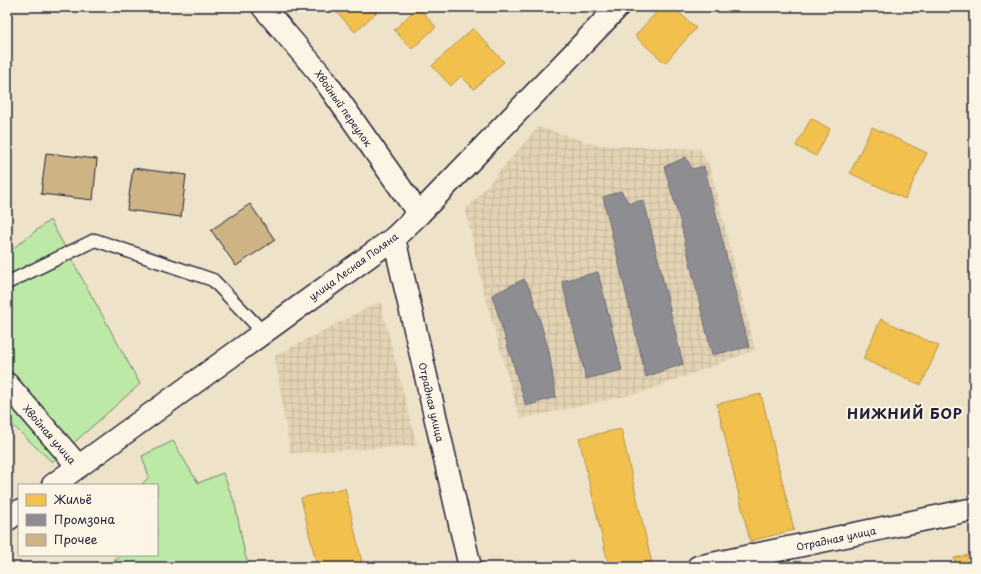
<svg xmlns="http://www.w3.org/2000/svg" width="981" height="574" font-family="'Playpen Sans',sans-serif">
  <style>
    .industrial { fill: url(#industrial-grid) }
    .garden { fill: #bde9a6; stroke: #708670 }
    .homes { fill: #f2c14e; stroke: #b49148 }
    .industry { fill: #8d8d92; stroke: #6d6d78 }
    .building { fill: #ceb484; stroke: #22223b }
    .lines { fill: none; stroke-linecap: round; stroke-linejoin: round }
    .lane-casing { stroke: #22223b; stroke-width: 15 }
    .street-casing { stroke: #22223b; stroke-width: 25 }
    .lane { stroke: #fcf5e5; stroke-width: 12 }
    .street { stroke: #fcf5e5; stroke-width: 22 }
    .labels { text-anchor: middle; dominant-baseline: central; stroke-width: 4; stroke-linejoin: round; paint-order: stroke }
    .street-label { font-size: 10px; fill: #22223b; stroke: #fcf5e5 }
    .district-label { font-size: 14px; font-weight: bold; letter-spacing: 1px; fill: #22223b; stroke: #fcf5e5 }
  </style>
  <defs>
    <pattern id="industrial-grid" width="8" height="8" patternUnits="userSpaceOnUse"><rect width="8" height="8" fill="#e4d4b4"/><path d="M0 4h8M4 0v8" fill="none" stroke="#c3b69c"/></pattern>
  </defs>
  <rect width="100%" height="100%" fill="#eee2c8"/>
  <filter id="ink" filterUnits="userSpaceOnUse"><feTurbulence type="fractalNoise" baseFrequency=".025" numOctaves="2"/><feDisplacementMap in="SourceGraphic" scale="8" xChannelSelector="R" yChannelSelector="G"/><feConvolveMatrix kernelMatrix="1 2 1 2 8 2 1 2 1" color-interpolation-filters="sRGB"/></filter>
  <g filter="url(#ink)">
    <!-- industrial -->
    <path class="industrial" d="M538,127L597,145L700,149L710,167L755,350L643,392L520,419L483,289L466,210Z
      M380,301L417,446L290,453L275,356Z"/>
    <!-- garden -->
    <path class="garden" d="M50,220L140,384L52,462L7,420V253Z
      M173,441L198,483L223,473L235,504L245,555L250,567H106L122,555H157V485H141L149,477L142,456Z"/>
    <!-- homes -->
    <path class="homes" d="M332,7H382L355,32Z
      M418,7L436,27L412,49L394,30Z
      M661,7H673L696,28L665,63L635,36Z
      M969,7H974V15L967,11Z
      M473,28L504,62L474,89L461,76L451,86L432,66Z
      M811,118L830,129L816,156L796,146Z
      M872,127L927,153L905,199L850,173Z
      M881,319L939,346L921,385L863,359Z
      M761,394L794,530L750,541L717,404Z
      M621,429L652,564L637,567H609L579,438Z
      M345,488L363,567H317L301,498Z
      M974,554V567H956L954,558Z"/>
    <!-- industry -->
    <path class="industry" d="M686,157L692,169L704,166L749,347L712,355L680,221L664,167Z
      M621,191L629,203L644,200L683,364L646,377L603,197Z
      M598,272L622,370L586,379L562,281Z
      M524,279L531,291L549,351L556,397L526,406L492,295Z"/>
    <!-- building -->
    <path class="building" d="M46,153L97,159L93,200L41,194Z
      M133,168L186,175L181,217L127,210Z
      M7,197L12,205L7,209Z
      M250,204L275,240L236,266L211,230Z"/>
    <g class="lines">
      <defs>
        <path id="lane" d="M7,283L95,240L213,280L263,332"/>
        <path id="street" d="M263,7L321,75L419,214
          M394,238L470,567
          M7,384L78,466
          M53,485L394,238L419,214L618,7
          M7,520L19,511
          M698,567L974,509"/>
      </defs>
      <!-- lane casing -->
      <use href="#lane" class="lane-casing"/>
      <!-- street casing -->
      <use href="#street" class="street-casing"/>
      <!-- lane -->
      <use href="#lane" class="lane"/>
      <!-- street -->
      <use href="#street" class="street"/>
    </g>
  </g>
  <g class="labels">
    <!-- street labels -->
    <g class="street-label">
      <text transform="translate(344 108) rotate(55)">Хвойный переулок</text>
      <text transform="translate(353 266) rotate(-36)">улица Лесная Поляна</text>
      <text transform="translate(432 402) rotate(77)">Отрадная улица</text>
      <text transform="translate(50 434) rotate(49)">Хвойная улица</text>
      <text transform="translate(836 538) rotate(-12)">Отрадная улица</text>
    </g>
    <!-- district labels -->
    <g class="district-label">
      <text x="905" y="413">НИЖНИЙ БОР</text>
    </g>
  </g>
  <!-- margin -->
  <rect width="981" height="574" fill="none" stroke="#fcf5e5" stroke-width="24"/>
  <rect x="12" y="12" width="957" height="550" fill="none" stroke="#22223b" stroke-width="1.5" filter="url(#ink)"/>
  <!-- legend -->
  <rect x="18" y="484" width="140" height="72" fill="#fcf5e5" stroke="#a5a1a1"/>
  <rect x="26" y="494" width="20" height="12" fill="#f2c14e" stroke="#a5a1a1"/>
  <text x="54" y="504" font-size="12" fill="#22223b">Жильё</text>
  <rect x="26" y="514" width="20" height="12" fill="#8d8d92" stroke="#a5a1a1"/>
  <text x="54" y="524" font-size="12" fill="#22223b">Промзона</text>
  <rect x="26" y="534" width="20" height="12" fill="#ceb484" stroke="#a5a1a1"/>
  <text x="54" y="544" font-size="12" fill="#22223b">Прочее</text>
</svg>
